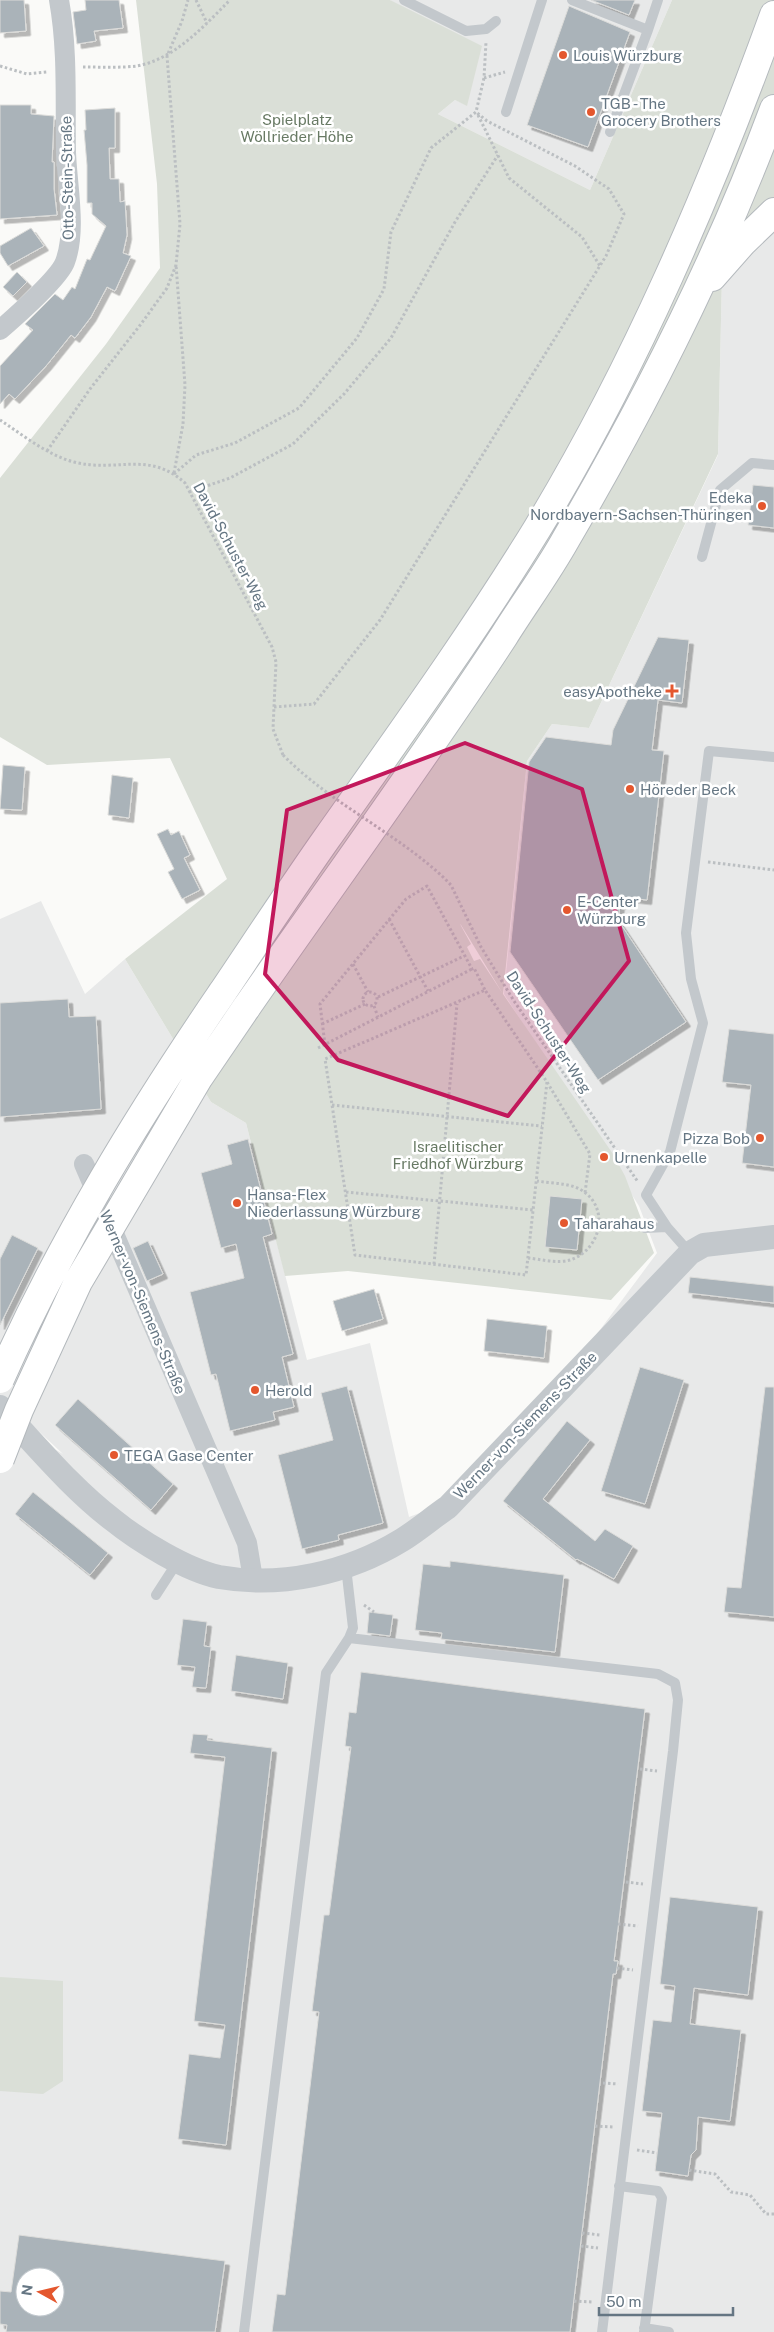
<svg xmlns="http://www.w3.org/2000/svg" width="774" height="2332" font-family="'Public Sans',sans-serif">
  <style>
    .built { fill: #e8e9e9; fill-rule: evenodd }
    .green { fill: #dadfd7; fill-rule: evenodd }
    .building { fill: #aab3b9; stroke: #dcdcda; fill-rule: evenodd; filter: url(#shadow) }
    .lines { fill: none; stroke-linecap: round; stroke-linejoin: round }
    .trunk-casing { stroke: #b4b9bd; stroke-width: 30 }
    .path { stroke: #bbbfc2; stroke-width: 3; stroke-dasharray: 2.5 2.5; stroke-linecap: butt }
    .service { stroke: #c3c8cc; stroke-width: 10 }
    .minor { stroke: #c3c8cc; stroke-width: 20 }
    .tertiary { stroke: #c3c8cc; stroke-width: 24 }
    .trunk { stroke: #fff; stroke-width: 28 }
    .trunk-bridge-casing { stroke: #b4b9bd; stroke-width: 30; stroke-linecap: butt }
    .path-bridge { stroke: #bbbfc2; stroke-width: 3; stroke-dasharray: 2.5 2.5; stroke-linecap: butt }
    .trunk-bridge { stroke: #fff; stroke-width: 28 }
    .marked { fill: #c2185b; fill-opacity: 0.2; stroke: #c2185b; stroke-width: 4; stroke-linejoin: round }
    .poi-dot { fill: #e4572e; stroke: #fff; stroke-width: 2 }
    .labels { text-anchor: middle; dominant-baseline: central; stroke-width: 5; stroke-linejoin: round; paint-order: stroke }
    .poi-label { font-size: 15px; fill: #657683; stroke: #fff; text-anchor: start }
    .park-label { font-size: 15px; fill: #687a64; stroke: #fff }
    .street-label { font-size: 15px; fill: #657683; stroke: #fff }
  </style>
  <defs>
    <filter id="shadow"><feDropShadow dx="4.5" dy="4.5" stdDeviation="0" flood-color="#0004"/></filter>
  </defs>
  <rect width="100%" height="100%" fill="#fafaf8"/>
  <!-- built -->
  <path class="built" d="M390,0H672L590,190L438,114L455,100L467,105L395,4Z
    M774,219V2332H0V1418L63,1454L0,1395V919L41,901L85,994L125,959L211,1102L246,1123L307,1360L370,1343L409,1517L481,1490L657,1253L639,1206L504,994L527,761L552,724L589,728L718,455L723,230ZM25,2277H55V2307H25Z"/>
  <!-- green -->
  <path class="green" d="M136,0H390L482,46L467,106L455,100L438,114L590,190L672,0H774V219L723,231L718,454L589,728L552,724L527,761L503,994L613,1154L625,1176L654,1253L611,1300L348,1271L285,1276L246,1123L211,1102L125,959L227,879L170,758L47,765L0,737V478L106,344L160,268L157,184ZM460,924L461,925L503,994L480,959L474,961L467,947L471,944Z
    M0,1977L63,1981V2081L43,2094L0,2091Z"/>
  <!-- building -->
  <path class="building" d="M0,0H24L26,31L0,33Z
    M85,0H119L123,28L94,31L96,41L77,44L73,12L86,10Z
    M591,0H635L629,15Z
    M569,6L630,32L588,147L527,125Z
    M0,105H31V114L54,116L52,162H54V189L57,215L0,219Z
    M115,108V148H109L110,179H119L120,202L125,201L127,235L123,253L131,256L115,291L107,287L91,317L75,338L71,335L46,366L15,399L9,394L0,404V366L33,330L25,324L55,294L63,300L72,287L75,289L87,259L90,260L106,226L92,214V203H87V165L84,130H86L85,110Z
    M31,228L44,246L8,266L0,253V246Z
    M17,272L27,282L13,296L3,287Z
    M753,485L774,487V528L748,525Z
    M658,637L689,640L682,703L658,700L652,750L664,751L647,900L621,897L618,920L686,1022L598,1080L510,952L529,762L546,737L611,745L613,730Z
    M3,765L25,767L22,810L0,809Z
    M112,775L133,778L129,818L108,815Z
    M168,829L171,835L179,831L190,855L184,858L200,890L182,899L168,872L174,869L157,834Z
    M68,999L69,1017L96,1016L101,1109L0,1117V1003Z
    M729,1029L774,1034V1167L742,1163L751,1085L722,1082Z
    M248,1139L272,1234L263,1237L293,1354L282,1357L294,1407L273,1412L275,1420L230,1431L216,1374L211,1375L190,1292L244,1278L236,1244L221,1248L201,1173L232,1164L227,1145Z
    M550,1196L582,1199L577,1250L545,1247Z
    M12,1235L38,1248L0,1325V1259Z
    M148,1241L163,1274L147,1281L133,1248Z
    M690,1277L774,1286V1303L688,1293Z
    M374,1289L383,1319L342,1331L333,1301Z
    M487,1319L547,1326L544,1358L484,1351Z
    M640,1367L684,1380L645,1504L601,1491Z
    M347,1386L383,1523L338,1535L339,1540L302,1549L278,1455L333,1440L321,1393Z
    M765,1387H774V1617L724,1612L727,1587L741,1588Z
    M78,1399L173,1484L151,1510L55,1425Z
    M567,1421L590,1440L543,1499L595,1541L605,1529L633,1546L614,1579L577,1559L576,1560L503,1501Z
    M33,1492L108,1553L90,1575L15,1514Z
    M450,1561L564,1575L555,1652L441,1639L442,1633L415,1630L423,1564L450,1567Z
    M369,1612L393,1615L390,1636L367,1633Z
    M183,1619L207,1622L204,1646L211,1647L206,1688L192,1687L195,1667L177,1665Z
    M236,1655L288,1663L283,1699L231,1691Z
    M361,1672L645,1709L614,1961H618L616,1974H613L570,2332H272L277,2294L285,2295L319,2012L312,2011L324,1915H329L351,1747L345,1746L349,1712L356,1713Z
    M193,1734L208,1735L207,1740L272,1748L226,2145L178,2139L189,2054L220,2058L225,2025L194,2021L225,1757L190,1753Z
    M670,1897L758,1907L748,1995L694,1988L690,2024L741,2030L730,2121L698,2117L696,2150L691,2155L688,2176L655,2171L662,2113L642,2111L653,2020L671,2022L675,1986L660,1984Z
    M19,2235L225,2261L215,2332H6L7,2325L0,2324V2291L11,2292ZM25,2277H55V2307H25Z"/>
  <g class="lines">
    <defs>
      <path id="trunk" d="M712,277L742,243L774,212
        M222,993C257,941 291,889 327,838C399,736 472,635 537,529C635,367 710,192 774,15
        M246,1008C332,884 421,763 504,636C524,604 547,573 566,539C646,402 719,258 774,109"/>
    </defs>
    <!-- trunk casing -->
    <use href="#trunk" class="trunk-casing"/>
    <!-- path -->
    <path class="path" d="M196,0L207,23
      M0,66L27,74L47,72
      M83,67C101,67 120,68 137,66C175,59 204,26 230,0
      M484,78L505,72
      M478,115L509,178L582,237L600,266
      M0,420C23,435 47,455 74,462C116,473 149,450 185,483L272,647L276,662L273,729L283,755
      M47,451L90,389L141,324L167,288L176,265L180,224L167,56L182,21L188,0
      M174,473L183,424L185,385L176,265
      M174,474L196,455L235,443L299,408L357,338L384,289L391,232L431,148L476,112L484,78L486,42
      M189,492L230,478L293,444L344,394L391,338L455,222L498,155
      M274,707L314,704L380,620L606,256L624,214L609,189L575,166L487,121L476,112
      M708,862L774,870
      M442,876L451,885L481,947L514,1001L638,1182
      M389,919L428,991
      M353,964L368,992
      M363 999a7 7 0 1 1 14 0a7 7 0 1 1-14 0Z
      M378,997L464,956
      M374,1006L378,1017
      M322,1024L365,1004
      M325,1045L320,1004L406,899L427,886L472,969L474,968L485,990
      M318,1048L472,969
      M547,1082L526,1275L355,1255L325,1059L485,990L547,1082L590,1154L585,1193
      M332,1105L542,1126
      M346,1192L533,1210
      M599,1226L633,1228
      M528,1258C540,1259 558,1264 570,1260C604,1249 611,1201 575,1187C563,1183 549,1183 537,1181
      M434,1264L457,1004
      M364,1605L374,1612
      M640,1769L657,1771
      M626,1882L643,1884
      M618,1924L638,1926
      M617,1968L633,1970
      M603,2083L618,2084
      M595,2126L613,2127
      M637,2150L657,2153
      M689,2170L715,2174L731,2192L750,2195L766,2214H774
      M582,2233L600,2235
      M581,2246L598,2248
      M574,2301L592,2302"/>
    <!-- service -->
    <path class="service" d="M404,0L466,31L486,29L496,21
      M572,0L648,30L658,0
      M506,112L542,0
      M610,132L648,30
      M702,557L720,490L752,463L774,465
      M645,1228L667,1227
      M690,1253L667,1227L646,1195L670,1152L703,1023L691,979L686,933L709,751L774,757
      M156,1595L178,1561
      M349,1638L658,1674L675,1683L678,1700L673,1751L602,2332
      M619,2186L658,2191L662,2198L644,2332
      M644,2328L669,2332
      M244,2332L326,1673L349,1638L353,1628L346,1567"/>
    <!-- minor -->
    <path class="minor" d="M0,330C15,317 59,278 65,262C77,230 67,185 66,152C65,101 68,50 59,0
      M84,1164L247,1543L253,1579"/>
    <!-- tertiary -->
    <path class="tertiary" d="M0,1407C36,1445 71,1488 113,1520C139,1541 186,1570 219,1577C281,1588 348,1573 402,1540C418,1530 432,1518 448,1507L690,1253L704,1245L774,1237"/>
    <!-- trunk -->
    <use href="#trunk" class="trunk"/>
    <defs>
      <path id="trunk-bridge" d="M0,1379C61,1242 138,1116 222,993
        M0,1459L19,1410L78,1282L199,1077L246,1008"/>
    </defs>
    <!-- trunk-bridge casing -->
    <use href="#trunk-bridge" class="trunk-bridge-casing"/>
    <!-- path-bridge -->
    <path class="path-bridge" d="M283,755C330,803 393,831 442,876"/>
    <!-- trunk-bridge -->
    <use href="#trunk-bridge" class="trunk-bridge"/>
  </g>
  <!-- marked area -->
  <path class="marked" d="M465,743L582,789L629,961L508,1116L338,1060L265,974L287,810Z"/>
  <!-- markers -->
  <g class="poi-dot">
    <circle cx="563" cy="55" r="5"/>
    <circle cx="591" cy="112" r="5"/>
    <circle cx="762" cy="506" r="5"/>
    <path d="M669.5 683.5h5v5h5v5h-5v5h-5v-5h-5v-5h5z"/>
    <circle cx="630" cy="789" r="5"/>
    <circle cx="567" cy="910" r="5"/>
    <circle cx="760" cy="1138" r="5"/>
    <circle cx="604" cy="1157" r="5"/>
    <circle cx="237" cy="1203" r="5"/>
    <circle cx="564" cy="1223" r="5"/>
    <circle cx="255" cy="1390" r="5"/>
    <circle cx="114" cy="1455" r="5"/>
  </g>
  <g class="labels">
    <!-- poi labels -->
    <g class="poi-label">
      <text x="573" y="55">Louis Würzburg</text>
      <text x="601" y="103">TGB - The<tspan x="601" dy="17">Grocery Brothers</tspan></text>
      <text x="752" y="497" text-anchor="end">Edeka<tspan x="752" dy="17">Nordbayern-Sachsen-Thüringen</tspan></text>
      <text x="662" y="691" text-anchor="end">easyApotheke</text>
      <text x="640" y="789">Höreder Beck</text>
      <text x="577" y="901">E-Center<tspan x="577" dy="17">Würzburg</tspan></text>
      <text x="750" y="1138" text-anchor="end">Pizza Bob</text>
      <text x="614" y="1157">Urnenkapelle</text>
      <text x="247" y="1194">Hansa-Flex<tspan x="247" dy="17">Niederlassung Würzburg</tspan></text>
      <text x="574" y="1223">Taharahaus</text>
      <text x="265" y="1390">Herold</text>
      <text x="124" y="1455">TEGA Gase Center</text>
    </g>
    <!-- park labels -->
    <g class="park-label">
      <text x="297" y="119">Spielplatz<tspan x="297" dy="17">Wöllrieder Höhe</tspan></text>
      <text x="458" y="1146">Israelitischer<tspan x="458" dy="17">Friedhof Würzburg</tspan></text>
    </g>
    <!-- street labels -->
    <g class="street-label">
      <text transform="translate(67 178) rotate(-91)">Otto-Stein-Straße</text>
      <text transform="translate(231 546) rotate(62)">David-Schuster-Weg</text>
      <text transform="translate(549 1032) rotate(57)">David-Schuster-Weg</text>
      <text transform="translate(143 1302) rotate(67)">Werner-von-Siemens-Straße</text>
      <text transform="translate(525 1425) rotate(-46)">Werner-von-Siemens-Straße</text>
    </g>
  </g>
  <!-- north arrow -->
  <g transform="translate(40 2292) rotate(278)"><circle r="24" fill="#ffffff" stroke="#c1c8cd"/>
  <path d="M0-4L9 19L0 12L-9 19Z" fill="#e4572e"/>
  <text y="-8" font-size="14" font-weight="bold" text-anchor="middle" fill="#657683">N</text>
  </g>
  <!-- scale -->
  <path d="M599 2307v8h134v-8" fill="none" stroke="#657683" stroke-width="2.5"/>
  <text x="606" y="2307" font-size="15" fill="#657683" stroke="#ffffff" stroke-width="4" paint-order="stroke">50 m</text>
</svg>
